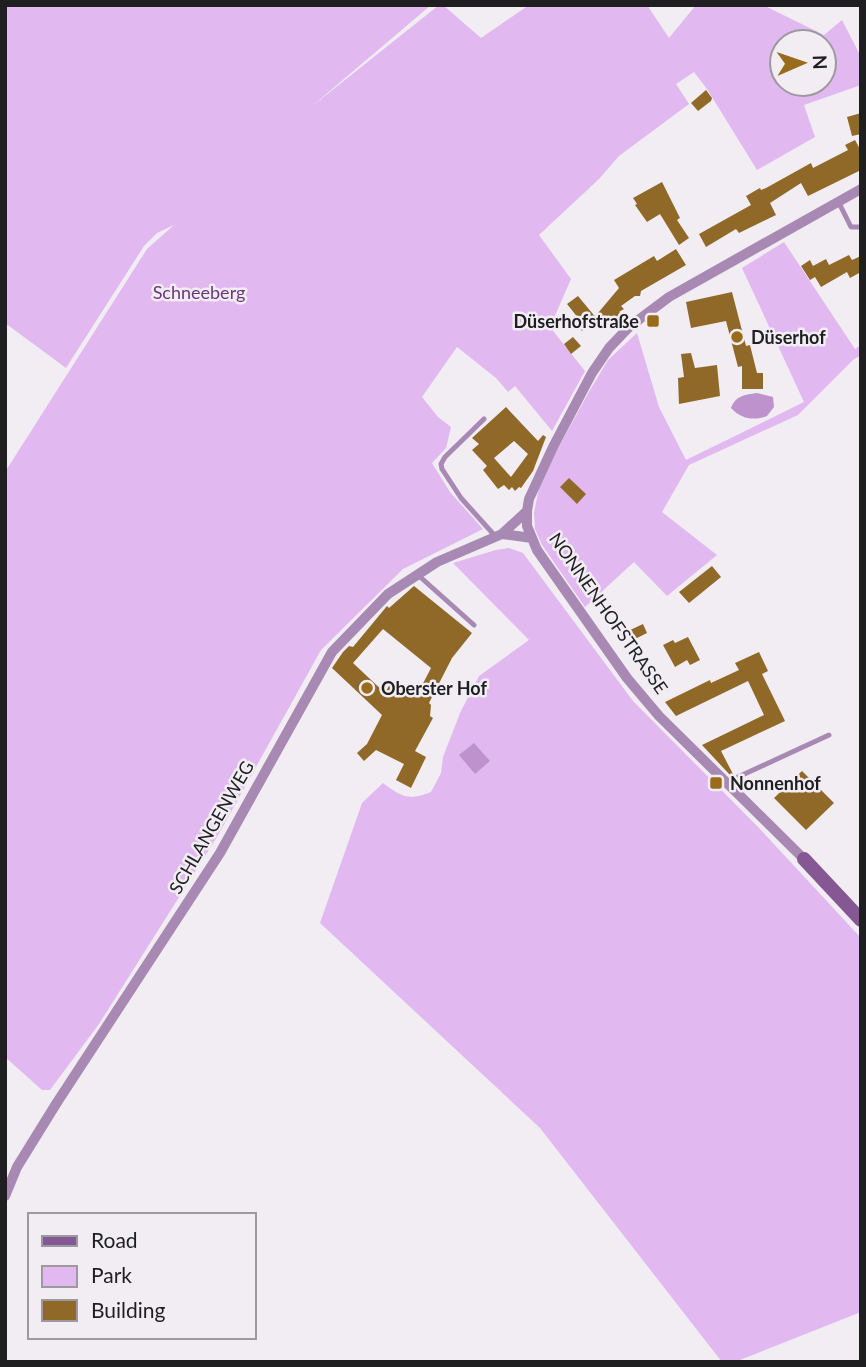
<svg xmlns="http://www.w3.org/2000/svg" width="866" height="1367" font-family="Lato,sans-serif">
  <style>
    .green { fill: #e1b9f0; fill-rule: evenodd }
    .water { fill: #be93cd }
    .building { fill: #906928; fill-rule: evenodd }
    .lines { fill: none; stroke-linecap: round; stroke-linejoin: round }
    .lane { stroke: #a889b3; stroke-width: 5 }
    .street { stroke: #a889b3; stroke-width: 10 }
    .secondary { stroke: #855894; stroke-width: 14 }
    .poi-dot { fill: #986c1a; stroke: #f1edf3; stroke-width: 2.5 }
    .labels { text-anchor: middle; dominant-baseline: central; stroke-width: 5; stroke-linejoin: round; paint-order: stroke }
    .park-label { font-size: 18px; fill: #6b367d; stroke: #f1edf3 }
    .poi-label { font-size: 18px; font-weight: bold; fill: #1f1e20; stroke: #f1edf3; text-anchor: start }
    .street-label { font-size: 18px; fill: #1f1e20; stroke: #f1edf3 }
  </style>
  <rect width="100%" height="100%" fill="#f1edf3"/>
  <!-- green -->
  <path class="green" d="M5,5H431L311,107L439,5H443L481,38L529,5H647L669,38L696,5H763L824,35L842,20L861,57V85L804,105L815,137L757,170L707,89L694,72L676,84L689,104L619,156L599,179L539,235L571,279L550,327L585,371L552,431L515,386L508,392L496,378L457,347L422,397L438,417L451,427L446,448L432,463L450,492L483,529L403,569L321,650L217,837L99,1024L50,1090H42L5,1057V472L147,249L174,225L157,233L144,246L66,368L5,323ZM824,42V84H782V42Z
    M784,242L855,349L861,345V355L853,360L798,415L689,465L662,512L717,555L667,596L634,562L585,607L542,545L535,529L534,513L539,488L551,461L590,390L608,360L637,333L659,407L686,460L804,402L742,268Z
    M509,548L523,553L633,701L759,828L861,938V1312L735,1362H722L540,1128L320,923L362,803L383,783C402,797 408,801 431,792L441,773L443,757L460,713L479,676L529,640L453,563L496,550Z"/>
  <!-- water -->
  <path class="water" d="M757,393L773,397L774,407L767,416C754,421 741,419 731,408C736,395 745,395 757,393Z
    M474,743L490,761L475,774L459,755Z"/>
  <!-- building -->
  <path class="building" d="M706,90L712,98L711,101L698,111L691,103Z
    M861,113V134L852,136L847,117Z
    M855,140L861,151V170L808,196L801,183L770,203L776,215L739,233L736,229L706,247L699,234L751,205L746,196L760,188L761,190L766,188L811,163L813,168L848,150L845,145Z
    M662,182L680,218L677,220L689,238L679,245L660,214L647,222L635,205L637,204L633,198Z
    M676,249L686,265L641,291L640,296H635L621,306L624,309L619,312L624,317L610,329L598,313L619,288L614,280L654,256L657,261Z
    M849,255L852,260L861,256V272L850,278L847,272L821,287L815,277L810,280L801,266L810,260L813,266L826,259L829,265Z
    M732,292L746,346L750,345L757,373H763V389H742V366L738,367L726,321L691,328L686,302Z
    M578,296L597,319L582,331L575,322L579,319L567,304Z
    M573,337L581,346L571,354L564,344Z
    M691,353L695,368L717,365L720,396L679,404L678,378L684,377L681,354Z
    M506,407L538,441L543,435L546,437L533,471L521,488L519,487L515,491L512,487L509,490L504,485L498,489L483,470L487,466L472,450L479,444L472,438ZM514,441L528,454L511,477L494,458Z
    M569,478L586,494L577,504L560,487Z
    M712,566L721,577L689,603L679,592Z
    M414,586L472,633L452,658L429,703L431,705L430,716L433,718L415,751L426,757L411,788L396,780L404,764L376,750L364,761L357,753L367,744L382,715L332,668L343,652L349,646L353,647L387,606L389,608ZM383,629L431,668L416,697L390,684L385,693L353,663Z
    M643,624L647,633L633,640L628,631Z
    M688,637L700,660L690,665L687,660L675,667L663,645L673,640L675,643Z
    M759,652L768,671L762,674L785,721L721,751L733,774L730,775L702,745L764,715L748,681L676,716L665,702L710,680L711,683L739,670L735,663Z
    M802,771L834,803L806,830L774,798Z"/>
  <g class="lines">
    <!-- lane -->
    <path class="lane" d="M839,203L851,227H861
      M484,419L445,457L441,464L442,469L461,498L496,537
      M418,575L474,625
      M725,783L829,735"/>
    <!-- street -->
    <path class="street" d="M502,534L532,538
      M804,859L659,716L627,678L537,550L527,526V511L529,499L553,447L592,373L609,348L629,327L669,297L861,189
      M5,1196L17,1167L56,1104L220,853L332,652L388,594L437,562L502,534L527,511"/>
    <!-- secondary -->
    <path class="secondary" d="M804,859L861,920"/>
  </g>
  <!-- markers -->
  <g class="poi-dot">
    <rect x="646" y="314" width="14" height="14" rx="3.5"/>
    <circle cx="737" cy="337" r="7"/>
    <circle cx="367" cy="688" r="7"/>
    <rect x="709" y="776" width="14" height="14" rx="3.5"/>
  </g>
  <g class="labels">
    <!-- park labels -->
    <g class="park-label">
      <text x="199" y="292">Schneeberg</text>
    </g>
    <!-- poi labels -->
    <g class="poi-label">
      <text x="639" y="321" text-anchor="end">Düserhofstraße</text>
      <text x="751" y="337">Düserhof</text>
      <text x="381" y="688">Oberster Hof</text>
      <text x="730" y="783">Nonnenhof</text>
    </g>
    <!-- street labels -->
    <g class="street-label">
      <text transform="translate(609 613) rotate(55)">NONNENHOFSTRASSE</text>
      <text transform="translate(211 827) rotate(-60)">SCHLANGENWEG</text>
    </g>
  </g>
  <!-- border -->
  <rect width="866" height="1367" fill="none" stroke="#1f1e20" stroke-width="14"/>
  <!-- legend -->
  <rect x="28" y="1213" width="228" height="126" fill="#f1edf3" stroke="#9d9a9f" stroke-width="2"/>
  <rect x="42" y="1236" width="35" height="10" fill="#855894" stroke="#9d9a9f" stroke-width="2"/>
  <text x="91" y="1248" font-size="21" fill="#1f1e20">Road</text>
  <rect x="42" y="1266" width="35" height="21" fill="#e1b9f0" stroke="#9d9a9f" stroke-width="2"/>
  <text x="91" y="1283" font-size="21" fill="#1f1e20">Park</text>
  <rect x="42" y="1300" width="35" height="21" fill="#906928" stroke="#9d9a9f" stroke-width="2"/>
  <text x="91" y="1318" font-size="21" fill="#1f1e20">Building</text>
  <!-- north arrow -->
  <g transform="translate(803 63) rotate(88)"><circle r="33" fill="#f1edf3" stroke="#9d9a9f" stroke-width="2"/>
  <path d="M0-5L12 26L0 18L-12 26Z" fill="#986c1a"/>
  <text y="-10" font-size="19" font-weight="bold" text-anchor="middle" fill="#1f1e20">N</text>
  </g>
</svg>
